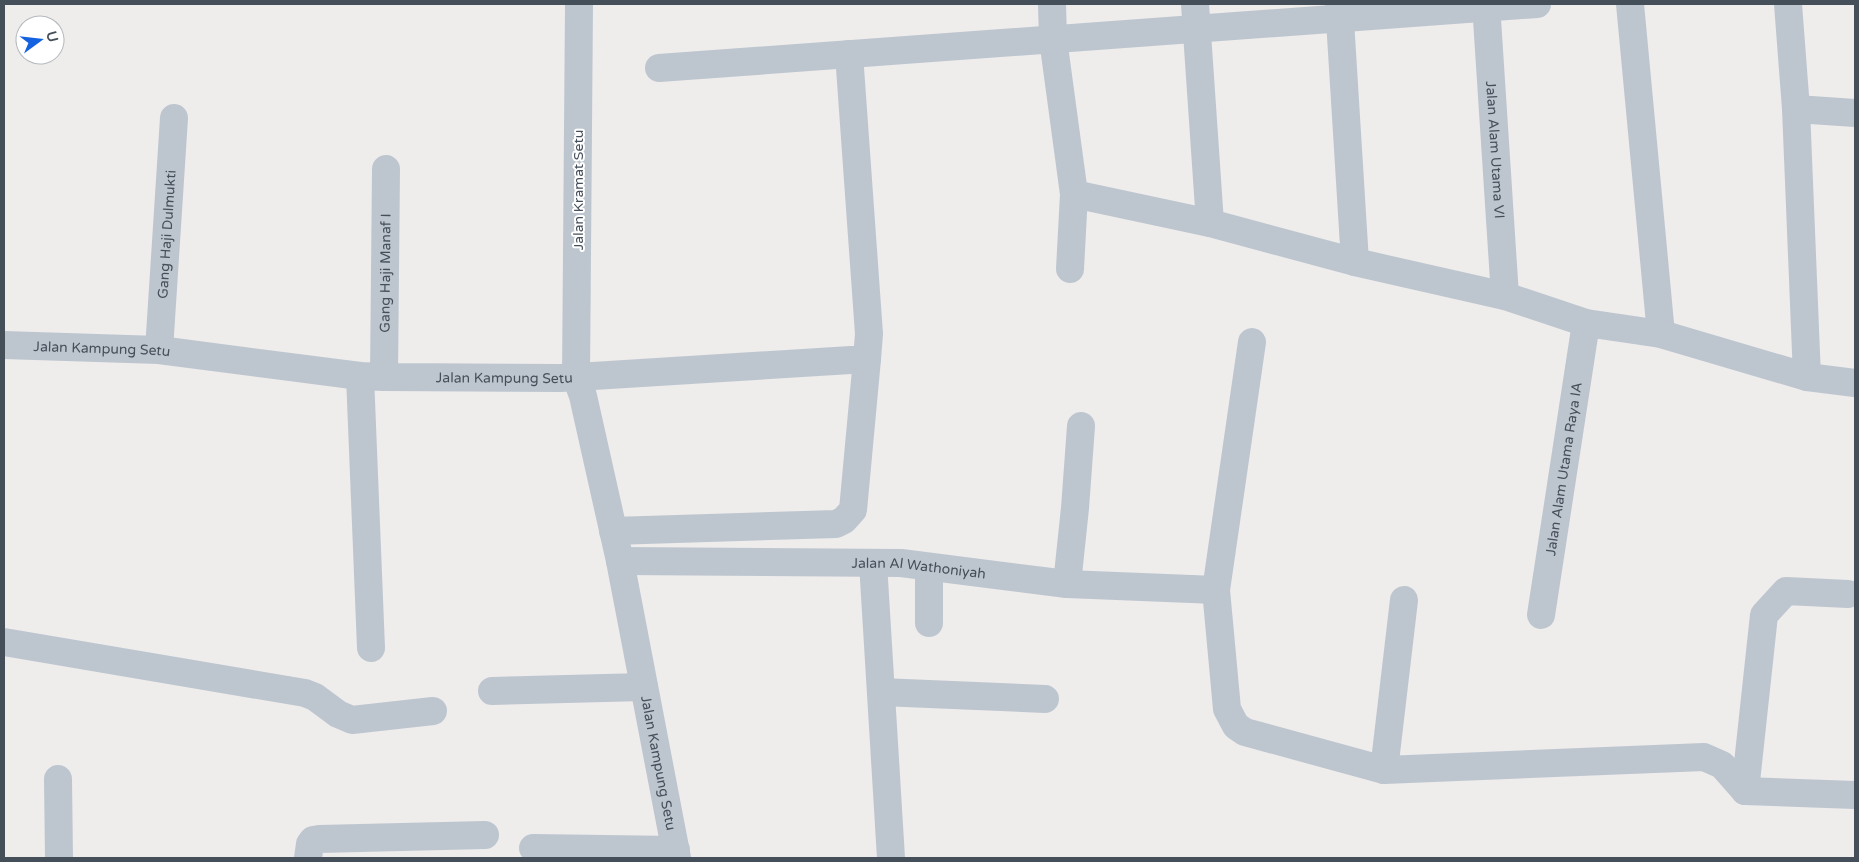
<svg xmlns="http://www.w3.org/2000/svg" width="1859" height="862" font-family="'Varela Round',sans-serif">
  <style>
    .lines { fill: none; stroke-linecap: round; stroke-linejoin: round }
    .minor { stroke: #bdc6cf; stroke-width: 28 }
    .labels { text-anchor: middle; dominant-baseline: central; stroke-width: 4; stroke-linejoin: round; paint-order: stroke }
    .street-label { font-size: 14px; fill: #454f5a; stroke: #fff }
  </style>
  <rect width="100%" height="100%" fill="#efecec"/>
  <g class="lines">
    <!-- minor -->
    <g class="minor">
      <path id="s1" d="M579,4L576,377L583,396L620,561L677,858"/>
      <path d="M1052,4L1053,39L1074,194L1070,269"/>
      <path d="M1195,4L1210,223"/>
      <path d="M1339,4L1355,262"/>
      <path id="s2" d="M1486,4L1505,296"/>
      <path d="M1630,4L1661,334"/>
      <path d="M1788,4L1796,109L1807,377"/>
      <path d="M659,68L1537,4"/>
      <path d="M1796,109L1855,113"/>
      <path d="M1074,194L1210,223L1355,262L1505,296L1586,323L1661,334L1807,377L1855,383"/>
      <path d="M1252,342L1216,590L1227,709L1236,726L1245,732L1384,770L1704,757L1722,765L1745,791"/>
      <path id="s3" d="M4,345L159,350L360,376L384,377L561,378L867,359L869,334L849,54"/>
      <path id="s4" d="M159,350L174,118"/>
      <path d="M360,376L371,648"/>
      <path id="s5" d="M384,377L386,169"/>
      <path d="M613,531L836,524L844,520L853,510L867,359"/>
      <path id="s6" d="M620,561L901,563L1067,584L1216,590"/>
      <path d="M873,563L891,858"/>
      <path d="M1067,584L1075,508L1081,426"/>
      <path id="s7" d="M1541,615L1586,323"/>
      <path d="M929,623V567"/>
      <path d="M4,642L305,693L315,697L338,714L352,720L433,711"/>
      <path d="M492,691L644,687"/>
      <path d="M881,692L1045,699"/>
      <path d="M1384,770L1404,600"/>
      <path d="M58,779L59,858"/>
      <path d="M1745,791L1764,615L1786,591L1848,594"/>
      <path d="M1745,791L1855,795"/>
      <path d="M533,848L676,850"/>
      <path d="M308,858L310,844L313,840L319,839L485,835"/>
    </g>
  </g>
  <g class="labels">
    <!-- street labels -->
    <g class="street-label">
      <text stroke="none"><textPath href="#s2" startOffset="146">Jalan Alam Utama VI</textPath></text>
      <text transform="translate(578 190) rotate(-90)">Jalan Kramat Setu</text>
      <text stroke="none"><textPath href="#s4" startOffset="116">Gang Haji Dulmukti</textPath></text>
      <text stroke="none"><textPath href="#s5" startOffset="104">Gang Haji Manaf I</textPath></text>
      <text stroke="none"><textPath href="#s3" startOffset="98">Jalan Kampung Setu</textPath></text>
      <text stroke="none"><textPath href="#s3" startOffset="502">Jalan Kampung Setu</textPath></text>
      <text stroke="none"><textPath href="#s7" startOffset="148">Jalan Alam Utama Raya IA</textPath></text>
      <text stroke="none"><textPath href="#s6" startOffset="299">Jalan Al Wathoniyah</textPath></text>
      <text stroke="none"><textPath href="#s1" startOffset="768">Jalan Kampung Setu</textPath></text>
    </g>
  </g>
  <!-- border -->
  <rect width="1859" height="862" fill="none" stroke="#454f5a" stroke-width="10"/>
  <!-- north arrow -->
  <g transform="translate(40 40) rotate(75)"><circle r="24" fill="#ffffff" stroke="#b5b9bd"/>
  <path d="M0-4L9 19L0 12L-9 19Z" fill="#1562e1"/>
  <text y="-8" font-size="14" font-weight="bold" text-anchor="middle" fill="#454f5a">U</text>
  </g>
</svg>
